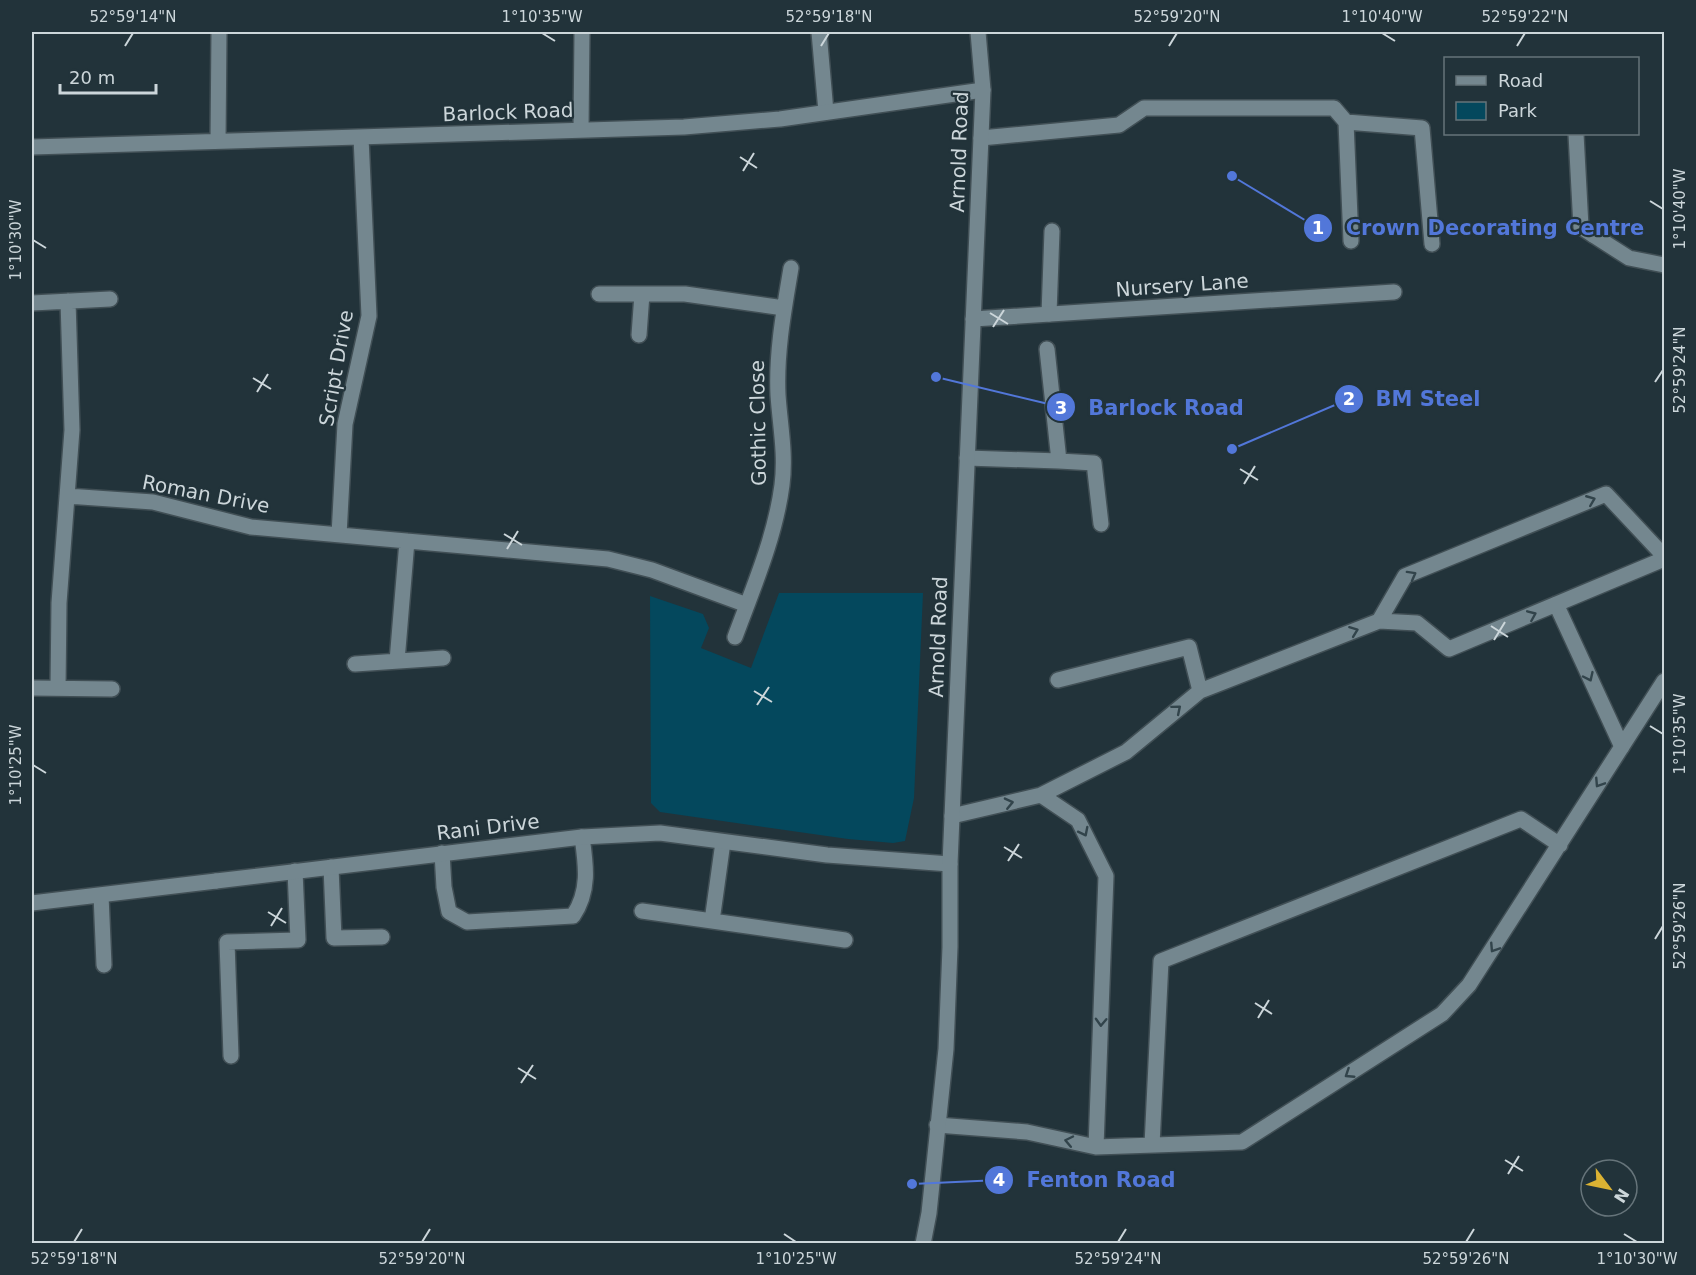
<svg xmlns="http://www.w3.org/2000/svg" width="1696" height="1275" font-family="'DejaVu Sans',sans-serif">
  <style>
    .green { fill: #04485d }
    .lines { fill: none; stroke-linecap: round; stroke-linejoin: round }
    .service-casing { stroke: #414f55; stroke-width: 18 }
    .minor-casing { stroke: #414f55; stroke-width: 18 }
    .secondary-casing { stroke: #414f55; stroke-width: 18 }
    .service { stroke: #74878f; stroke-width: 15 }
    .minor { stroke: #74878f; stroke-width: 15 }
    .secondary { stroke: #74878f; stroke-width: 15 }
    .oneway { stroke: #32444b }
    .ticks { fill: none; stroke: #ccd6da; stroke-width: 2 }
    .labels { text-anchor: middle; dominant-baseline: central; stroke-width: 4.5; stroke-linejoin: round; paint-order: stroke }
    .street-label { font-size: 20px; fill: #ccd6da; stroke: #22333a }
    .leader { fill: none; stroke: #5277d9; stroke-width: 2 }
    .callout-dot { fill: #5277d9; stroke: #22333a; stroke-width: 2 }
    .mark-label { font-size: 18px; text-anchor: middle; font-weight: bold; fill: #fff }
    .callout-label { font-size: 21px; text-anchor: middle; font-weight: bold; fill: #5277d9; stroke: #22333a; stroke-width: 4.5; stroke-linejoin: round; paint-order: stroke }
    .neatline { fill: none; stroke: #ccd6da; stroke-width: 2 }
    .ticks-label { font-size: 15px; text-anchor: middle; fill: #ccd6da }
  </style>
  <rect width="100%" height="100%" fill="#22333a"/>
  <!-- green -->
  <path class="green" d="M779,593H923L914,798L905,841L893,843L848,839L660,812L651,803L650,596L703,614L709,628L701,648L751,668Z"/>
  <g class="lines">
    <defs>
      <path id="service" d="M819,32L826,112
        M1346,122L1422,128L1432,244
        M1576,134L1581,227L1593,235
        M981,138L1119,125L1144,108H1334L1346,122L1351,241
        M1049,314L1052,231
        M967,458L1059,461L1047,349
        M1059,461L1094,463L1101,524
        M1556,604L1622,747
        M1379,621L1405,576L1606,494L1664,556
        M1058,680L1189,647L1200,691
        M1041,795L1078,820L1106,876L1096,1147
        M952,816L1041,795L1126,752L1200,691L1379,621L1417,623L1449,649L1664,559
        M442,853L444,887L449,912L467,922L573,916C590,891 586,865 582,837
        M331,867L334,938L382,937
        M101,895L104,965
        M32,903L216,881
        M642,911L845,940
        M712,921L723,842
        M231,1056L227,942L298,940L295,871
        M937,1125L1027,1132L1096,1147L1242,1142L1442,1014L1469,985L1664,681
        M1152,1145L1161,961L1521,819L1560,845"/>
      <path id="minor" d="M581,130L582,32
        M218,141L219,32
        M32,147L684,127L780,119L983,90
        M1593,235L1629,258L1664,265
        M599,294H685L784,308
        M32,303L110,299
        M973,319L1394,292
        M639,335L642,294
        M67,496L153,502L251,527L608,559L652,570L747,605
        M339,535L345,424L369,316L361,137
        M735,637C753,588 775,538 782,485C786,454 780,425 778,395C776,352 784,310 791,268
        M397,661L407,541
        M355,664L443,658
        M32,688L112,689
        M58,688L59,603L72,430L68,301
        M216,881L582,837L660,833L827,855L950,864"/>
      <path id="secondary" d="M923,1244L929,1213L946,1049L950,947V864L983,90L978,32"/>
    </defs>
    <!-- service casing -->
    <use href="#service" class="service-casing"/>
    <!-- minor casing -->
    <use href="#minor" class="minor-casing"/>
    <!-- secondary casing -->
    <use href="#secondary" class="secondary-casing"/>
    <!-- service -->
    <use href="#service" class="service"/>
    <!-- minor -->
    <use href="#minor" class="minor"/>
    <!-- secondary -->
    <use href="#secondary" class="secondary"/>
  </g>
  <!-- one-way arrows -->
  <defs><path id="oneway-chevron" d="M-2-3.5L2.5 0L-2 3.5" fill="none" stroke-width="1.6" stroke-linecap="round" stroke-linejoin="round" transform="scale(1.5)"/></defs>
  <g class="oneway">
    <use href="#oneway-chevron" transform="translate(1591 500) rotate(-22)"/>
    <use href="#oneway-chevron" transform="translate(1412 575) rotate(-29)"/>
    <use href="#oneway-chevron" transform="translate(1532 615) rotate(-23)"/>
    <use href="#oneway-chevron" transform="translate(1354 631) rotate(-21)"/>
    <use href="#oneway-chevron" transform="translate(1589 677) rotate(65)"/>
    <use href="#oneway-chevron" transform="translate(1177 709) rotate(-40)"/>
    <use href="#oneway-chevron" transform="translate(1599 783) rotate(123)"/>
    <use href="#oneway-chevron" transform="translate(1009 803) rotate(-13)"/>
    <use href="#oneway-chevron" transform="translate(1084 832) rotate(63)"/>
    <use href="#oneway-chevron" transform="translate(1494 948) rotate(123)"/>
    <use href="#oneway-chevron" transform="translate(1101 1022) rotate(92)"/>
    <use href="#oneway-chevron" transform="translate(1349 1074) rotate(147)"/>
    <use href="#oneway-chevron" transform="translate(1069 1141) rotate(-168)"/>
  </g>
  <!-- ticks -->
  <path class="ticks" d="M542,33L555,41M1382,33L1395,41M125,46L133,33M821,46L829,33M1169,46L1177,33M1517,46L1525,33M740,157L757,168M743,171L754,153M1650,201L1663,209M33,240L46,248M990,313L1008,324M993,327L1004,310M253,378L271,389M1655,382L1663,370M257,392L268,374M1240,469L1258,480M1244,484L1255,466M504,534L522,545M507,549L518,531M1491,626L1508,637M1494,640L1505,622M754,691L772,702M757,705L769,687M1650,726L1663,734M33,765L46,773M1004,847L1022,858M1008,861L1019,844M268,912L286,923M271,926L282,908M1655,939L1663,926M1255,1003L1272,1014M1258,1018L1269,1000M518,1068L536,1079M521,1083L533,1065M1505,1160L1523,1171M1508,1174L1519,1156M784,1234L796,1242M1624,1234L1637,1242M74,1242L82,1229M422,1242L430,1229M1118,1242L1126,1229M1466,1242L1474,1229"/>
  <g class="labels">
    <!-- street labels -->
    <g class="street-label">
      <text transform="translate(508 112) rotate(-2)">Barlock Road</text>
      <text transform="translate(959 152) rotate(-88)">Arnold Road</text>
      <text transform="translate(1182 285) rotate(-4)">Nursery Lane</text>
      <text transform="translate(336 368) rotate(-80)">Script Drive</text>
      <text transform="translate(758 423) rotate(-91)">Gothic Close</text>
      <text transform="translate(206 494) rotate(11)">Roman Drive</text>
      <text transform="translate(938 637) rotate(-88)">Arnold Road</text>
      <text transform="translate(488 827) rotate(-7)">Rani Drive</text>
    </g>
  </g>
  <!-- callouts -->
  <path class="leader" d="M1232 176L1318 228M1232 449L1349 399M936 377L1061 407M912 1184L999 1180"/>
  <g class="callout-dot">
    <circle cx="1232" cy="176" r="6"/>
    <circle cx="1232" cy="449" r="6"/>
    <circle cx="936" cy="377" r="6"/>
    <circle cx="912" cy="1184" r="6"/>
    <circle cx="1318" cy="228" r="15"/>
    <circle cx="1349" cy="399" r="15"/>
    <circle cx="1061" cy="407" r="15"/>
    <circle cx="999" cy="1180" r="15"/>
  </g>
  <g class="mark-label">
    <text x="1318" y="234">1</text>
    <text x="1349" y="405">2</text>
    <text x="1061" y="414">3</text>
    <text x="999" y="1186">4</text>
  </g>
  <g class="callout-label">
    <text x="1495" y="235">Crown Decorating Centre</text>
    <text x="1428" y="406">BM Steel</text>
    <text x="1166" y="415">Barlock Road</text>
    <text x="1101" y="1187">Fenton Road</text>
  </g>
  <!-- border -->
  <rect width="1696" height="1275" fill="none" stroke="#22333a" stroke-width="66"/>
  <!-- legend -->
  <rect x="1444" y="57" width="195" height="78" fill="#22333a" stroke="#66747a" stroke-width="1.5"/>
  <rect x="1456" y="76" width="30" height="9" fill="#74878f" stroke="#66747a" stroke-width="1.5"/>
  <text x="1498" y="87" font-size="18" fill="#ccd6da">Road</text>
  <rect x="1456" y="102" width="30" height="18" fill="#04485d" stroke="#66747a" stroke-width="1.5"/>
  <text x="1498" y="117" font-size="18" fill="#ccd6da">Park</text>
  <!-- north arrow -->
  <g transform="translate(1609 1188) rotate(122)"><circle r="28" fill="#22333a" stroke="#66747a" stroke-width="1.5"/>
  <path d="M0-4.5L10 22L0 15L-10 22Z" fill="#dbb233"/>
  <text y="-9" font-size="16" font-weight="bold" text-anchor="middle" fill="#ccd6da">N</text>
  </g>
  <!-- scale -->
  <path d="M60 84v9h96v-9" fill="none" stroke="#ccd6da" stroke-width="3"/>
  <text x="69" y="84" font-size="18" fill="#ccd6da" stroke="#22333a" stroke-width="4.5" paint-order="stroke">20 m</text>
  <rect x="33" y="33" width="1630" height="1209" class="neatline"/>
  <g class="ticks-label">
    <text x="133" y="22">52°59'14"N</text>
    <text x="542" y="22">1°10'35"W</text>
    <text x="829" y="22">52°59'18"N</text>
    <text x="1177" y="22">52°59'20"N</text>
    <text x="1382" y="22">1°10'40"W</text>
    <text x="1525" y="22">52°59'22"N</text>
    <text transform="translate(1680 209) rotate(-90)" y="5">1°10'40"W</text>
    <text transform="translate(16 240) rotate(-90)" y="5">1°10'30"W</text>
    <text transform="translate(1680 370) rotate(-90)" y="5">52°59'24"N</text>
    <text transform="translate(1680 734) rotate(-90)" y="5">1°10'35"W</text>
    <text transform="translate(16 765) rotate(-90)" y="5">1°10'25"W</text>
    <text transform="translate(1680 926) rotate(-90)" y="5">52°59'26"N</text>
    <text x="74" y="1264">52°59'18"N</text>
    <text x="422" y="1264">52°59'20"N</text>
    <text x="796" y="1264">1°10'25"W</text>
    <text x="1118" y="1264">52°59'24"N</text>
    <text x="1466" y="1264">52°59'26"N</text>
    <text x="1637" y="1264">1°10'30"W</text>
  </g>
</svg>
